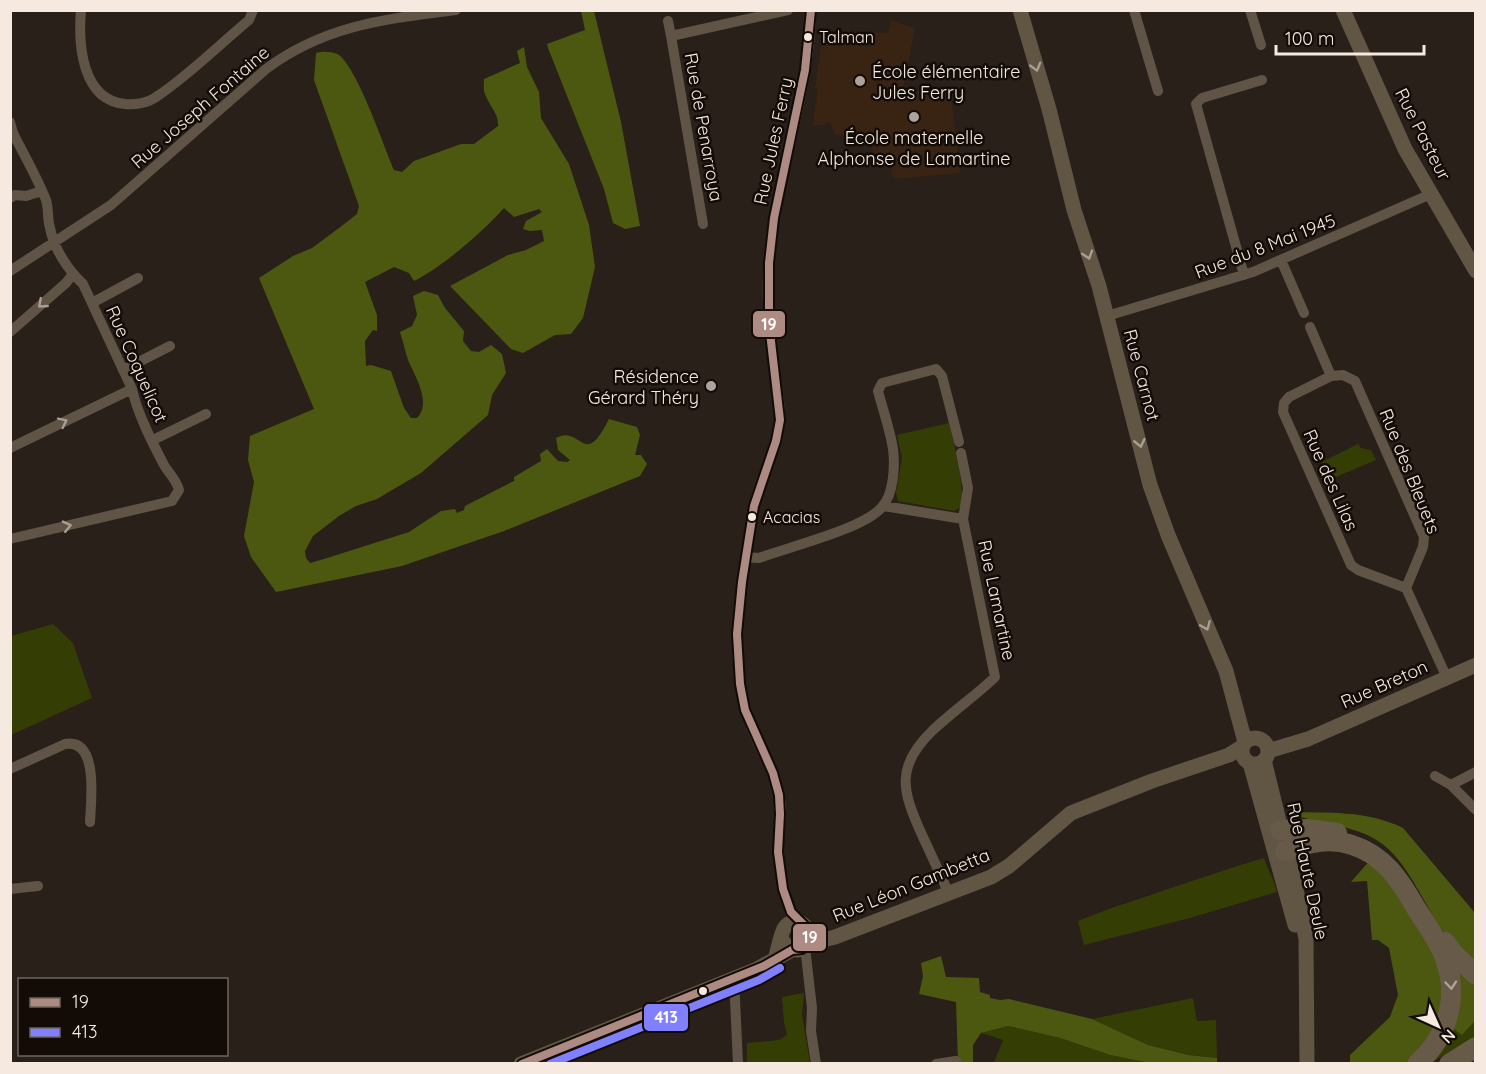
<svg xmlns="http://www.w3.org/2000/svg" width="1486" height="1074" font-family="Quicksand,sans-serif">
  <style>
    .built { fill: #392414 }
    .green { fill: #343d04 }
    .forest { fill: #4c580f }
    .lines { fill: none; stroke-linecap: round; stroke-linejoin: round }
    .street { stroke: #5f5446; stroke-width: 10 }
    .secondary { stroke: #615543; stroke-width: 15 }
    .highway { stroke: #685a48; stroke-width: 20 }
    .bus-1-casing { stroke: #120b06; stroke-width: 12 }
    .bus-2-casing { stroke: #120b06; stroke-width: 12 }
    .bus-1 { stroke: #ad8a82; stroke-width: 8 }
    .bus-2 { stroke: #8080ff; stroke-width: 8 }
    .oneway { stroke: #ab9f92 }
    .oneway2 { stroke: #aa9e93 }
    .oneway3 { stroke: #aea294 }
    .bus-dot { fill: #f5e9e0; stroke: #120b06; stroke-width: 2 }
    .poi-dot { fill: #aea39a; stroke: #120b06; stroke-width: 2 }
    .labels { text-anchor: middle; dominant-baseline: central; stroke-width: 5; stroke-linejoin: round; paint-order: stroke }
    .bus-label { font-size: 16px; fill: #f5e9e0; stroke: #120b06; text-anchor: start }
    .poi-label { font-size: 18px; fill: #f5e9e0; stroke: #120b06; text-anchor: start }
    .street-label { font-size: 18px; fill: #f5e9e0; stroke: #120b06 }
    .line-badge { stroke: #120b06; stroke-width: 2 }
    .badge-label { font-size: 16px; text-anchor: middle; font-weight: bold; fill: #fff }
  </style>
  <rect width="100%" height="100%" fill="#292019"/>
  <!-- built -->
  <path class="built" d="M891,21L915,28L902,93L950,87L960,173L893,179L891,161L874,163L871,137L835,135L830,122L821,125H813L818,89L815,88L823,33H888Z"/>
  <!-- green -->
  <path class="green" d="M949,423C953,438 966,493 961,505C960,509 957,509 954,511L898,501L896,493L902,458L897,435Z
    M1358,444L1361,448L1371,450L1376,460L1329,480L1322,462Z
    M53,624L73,643L92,698L11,735V636Z
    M1264,858C1268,871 1274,879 1277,892L1190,918L1084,945L1078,921C1106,909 1134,901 1162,891C1196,880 1229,868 1264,858Z
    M804,993L802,1014L810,1063H747V1043L779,1040L787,1035L784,1022L782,997Z
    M1193,998L1197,1021L1216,1020L1217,1058L1188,1055L1148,1045L1092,1019Z
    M1475,1021V1037L1434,1061L1427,1059L1449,1026L1462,1035Z
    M1008,1026L1060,1038L1110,1055L1150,1063H994L1003,1040L981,1033Z"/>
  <!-- forest -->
  <path class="forest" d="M581,11H594L621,122L640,226L625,229L613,223L604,189L548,48L547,44L585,30Z
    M524,47L527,67L539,92L541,118L569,164L589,225L595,267L583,318L571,334L555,335L523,353L511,349L450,286L508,255L526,250L544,241L542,230L530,231L523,229L526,221L542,212L539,209L514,217L504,208C484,231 441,268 414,281L409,273L394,267L365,282L377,315V331L373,330L365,341L366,366L371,365L391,371L404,408L411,418H417C432,403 415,376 408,360C405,351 403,341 400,332L412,326L417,315L413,296L424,291L438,295L445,308L464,331L463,341L471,351L479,352L491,345L502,354L506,373L492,395L488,415L421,473L377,499L356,506L339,516L313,536L305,551L306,558L310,563L324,559L409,532L441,511L455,509L457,513L464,510L465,506L514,481V477L541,461L540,454L547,449L558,461L567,462L570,460L558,450L556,438C582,424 583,471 609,419L637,427L640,435L635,455H641L647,464L640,476L504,531L402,566L276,592L251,557L244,536L254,482L248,460L250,436L314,409L259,278L293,256L312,248L339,228L357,214L359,206L314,80L316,53C322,51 333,51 339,55C358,70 383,144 394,170L402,172L414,161L461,144H474L498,126C499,113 489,106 485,94C483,90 484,83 484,79L520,63L517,51Z
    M1287,812C1326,813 1367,810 1403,828L1475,913V968C1465,957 1453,946 1445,934C1424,906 1408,860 1378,841C1350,823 1317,825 1287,812Z
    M1372,858L1381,865L1444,966L1445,1018L1412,1059L1405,1063L1350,1064V1055L1390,1017L1398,995L1389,948L1378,940H1372L1367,881L1351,882Z
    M941,956L946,977L979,978L980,992L990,995V998L1000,1000L1009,999L1092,1019L1148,1045L1188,1055L1217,1058V1063H1150L1110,1055L1060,1038L1008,1026L981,1033L973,1045V1063H958L956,1002L919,994L923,976L921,963Z
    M1450,965L1475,979V1021L1462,1035L1449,1026Z"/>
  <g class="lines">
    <!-- street -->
    <path class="street" d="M81,10C78,45 82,100 125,104C135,105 148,103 156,97C187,77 220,44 249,20L253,10
      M1134,10L1158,91
      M1250,10L1261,45
      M668,21L671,36
      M10,122L13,133C24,155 37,177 46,200C49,210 47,218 50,228C54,249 68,270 83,284L132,389C138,415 152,442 164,465C170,475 176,479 179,490L172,501L10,539
      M10,198L15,195L26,196L42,191
      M703,224L671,36L788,10
      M1281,260L1304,313
      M10,271L111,205L266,69C325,25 386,19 456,10
      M1244,275L1196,104L1202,98L1262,80
      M92,303L138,278
      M1107,316L1253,272L1431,194
      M1310,327L1331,376L1343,375L1355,381L1424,537L1423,547L1406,588L1447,678
      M10,332L66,283L73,274
      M123,370L170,346
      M1331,376L1289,397L1284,403L1283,412L1351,565L1358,570L1406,588
      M153,440L206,414
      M10,448L132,389
      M884,506L963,519
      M746,557L759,558C788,547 864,529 882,507C894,494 895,465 893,449C890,430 883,410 878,391L882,383L936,369L942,376L959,442
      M10,769L65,744C99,738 91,801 90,822
      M1435,776L1451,785L1476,810
      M1451,785L1476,772
      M10,889L38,886
      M949,894C940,874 931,854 922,835C903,792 894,768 932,731C952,712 975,696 995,677L963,519L968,488L961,453
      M801,923C784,909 778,867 778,846C778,832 782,818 781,805C777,770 754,743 746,711C727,642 743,574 754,506C760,478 778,447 780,420C781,403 776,386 774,370C769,330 765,288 770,248C779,168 810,91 811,10
      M805,947L812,1008L811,1031L816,1064
      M734,978L738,1064
      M936,1064L956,1061"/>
    <!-- secondary -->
    <path class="secondary" d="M1020,10L1049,109L1074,210L1099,286L1150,485L1168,535L1226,671L1245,742
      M1343,10L1405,149L1476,271
      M1242 751a13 13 0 1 1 26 0a13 13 0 1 1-26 0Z
      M1268,751L1308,739L1476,665
      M1264,760L1298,898L1306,939L1307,1064
      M1250,763L1295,925
      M808,944L835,937L991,877L1009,866L1071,813L1152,781L1229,755L1242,747
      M775,959C778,951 781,931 785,927C797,913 814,929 808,944L798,950L788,949L781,938
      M521,1064L755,970L792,950"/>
    <!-- highway -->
    <path class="highway" d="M1280,830L1307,829L1337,833
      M1285,851C1308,843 1329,837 1352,845C1384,855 1400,880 1416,908C1425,922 1435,936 1442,951C1460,991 1451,1034 1417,1064
      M1445,942L1454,954L1476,975
      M1449,1064L1476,1047"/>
    <defs>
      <path id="bus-1" d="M522,1064L764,966L792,950L802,949L810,939L807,928L791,912L783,889L778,852L780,814L779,795L773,773L745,710L740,684L737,634L742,582L754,506L776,441L780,420L769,324V263L774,218L805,70L811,10"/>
      <path id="bus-2" d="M550,1064L759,980L780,968"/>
    </defs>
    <!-- bus-1 casing -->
    <use href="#bus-1" class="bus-1-casing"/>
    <!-- bus-2 casing -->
    <use href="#bus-2" class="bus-2-casing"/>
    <!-- bus-1 -->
    <use href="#bus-1" class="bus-1"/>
    <!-- bus-2 -->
    <use href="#bus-2" class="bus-2"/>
  </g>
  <!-- one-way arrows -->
  <defs><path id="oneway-chevron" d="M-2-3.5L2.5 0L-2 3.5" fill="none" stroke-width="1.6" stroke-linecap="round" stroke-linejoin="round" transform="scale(1.5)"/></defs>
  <g class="oneway">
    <use href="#oneway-chevron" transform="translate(1036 67) rotate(74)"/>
    <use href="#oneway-chevron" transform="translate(1088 255) rotate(72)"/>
    <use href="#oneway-chevron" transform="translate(1140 443) rotate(77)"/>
    <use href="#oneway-chevron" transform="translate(1206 626) rotate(67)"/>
  </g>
  <g class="oneway2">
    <use href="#oneway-chevron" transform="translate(42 304) rotate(139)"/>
    <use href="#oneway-chevron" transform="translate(63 422) rotate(-26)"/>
    <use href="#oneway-chevron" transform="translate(67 526) rotate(-13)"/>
  </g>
  <use class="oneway3" href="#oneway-chevron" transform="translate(1451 985) rotate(85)"/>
  <!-- markers -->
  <g class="bus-dot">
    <circle cx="808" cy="37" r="5"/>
    <circle cx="752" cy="517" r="5"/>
    <circle cx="703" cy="991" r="5"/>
  </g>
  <g class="poi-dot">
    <circle cx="860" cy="81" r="6"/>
    <circle cx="914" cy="117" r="6"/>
    <circle cx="711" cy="386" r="6"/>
  </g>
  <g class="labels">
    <!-- bus labels -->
    <g class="bus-label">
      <text x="819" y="37">Talman</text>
      <text x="763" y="517">Acacias</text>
    </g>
    <!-- poi labels -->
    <g class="poi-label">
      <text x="872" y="71">École élémentaire<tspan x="872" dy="21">Jules Ferry</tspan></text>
      <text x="914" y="137" text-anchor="middle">École maternelle<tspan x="914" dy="21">Alphonse de Lamartine</tspan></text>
      <text x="699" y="376" text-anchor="end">Résidence<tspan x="699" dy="21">Gérard Théry</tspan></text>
    </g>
    <!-- street labels -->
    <g class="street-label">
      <text transform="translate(200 107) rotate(-41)">Rue Joseph Fontaine</text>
      <text transform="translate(704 127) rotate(80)">Rue de Penarroya</text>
      <text transform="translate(1423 134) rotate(63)">Rue Pasteur</text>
      <text transform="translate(773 141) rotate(-78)">Rue Jules Ferry</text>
      <text transform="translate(1265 246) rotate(-21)">Rue du 8 Mai 1945</text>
      <text transform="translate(137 364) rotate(66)">Rue Coquelicot</text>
      <text transform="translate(1142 375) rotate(75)">Rue Carnot</text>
      <text transform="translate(1410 471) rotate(68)">Rue des Bleuets</text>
      <text transform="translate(1331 480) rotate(66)">Rue des Lilas</text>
      <text transform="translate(997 600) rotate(78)">Rue Lamartine</text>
      <text transform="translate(1384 684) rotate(-24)">Rue Breton</text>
      <text transform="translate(1308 871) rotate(78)">Rue Haute Deule</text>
      <text transform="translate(911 885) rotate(-22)">Rue Léon Gambetta</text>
    </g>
  </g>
  <g class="line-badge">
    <rect x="752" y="310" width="34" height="28" rx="6" fill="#ad8a82"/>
    <rect x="792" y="923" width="35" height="29" rx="6" fill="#ad8a82"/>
    <rect x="643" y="1003" width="46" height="29" rx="6" fill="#8080ff"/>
  </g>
  <g class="badge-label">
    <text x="769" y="330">19</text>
    <text x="810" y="943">19</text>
    <text x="666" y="1023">413</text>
  </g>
  <!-- border -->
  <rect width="1486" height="1074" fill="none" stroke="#f5e9e0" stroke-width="24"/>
  <!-- legend -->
  <rect x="18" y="978" width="210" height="78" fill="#120b06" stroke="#6d645d" stroke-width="1.5"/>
  <rect x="30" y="998" width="30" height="9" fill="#ad8a82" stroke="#6d645d" stroke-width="1.5"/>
  <text x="72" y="1008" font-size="18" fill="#f5e9e0">19</text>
  <rect x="30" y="1028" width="30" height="9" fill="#8080ff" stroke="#6d645d" stroke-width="1.5"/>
  <text x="72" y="1038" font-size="18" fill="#f5e9e0">413</text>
  <!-- north arrow -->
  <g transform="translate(1438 1026) rotate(135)" stroke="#120b06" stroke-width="4.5" paint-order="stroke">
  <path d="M0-4.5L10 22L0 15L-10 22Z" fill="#f5e9e0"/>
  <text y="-9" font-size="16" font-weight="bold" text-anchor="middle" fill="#f5e9e0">N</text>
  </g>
  <!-- scale -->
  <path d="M1276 45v9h148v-9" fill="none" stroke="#f5e9e0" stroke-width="3"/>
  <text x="1285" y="45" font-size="18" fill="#f5e9e0" stroke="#120b06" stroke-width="4.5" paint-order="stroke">100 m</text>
</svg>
